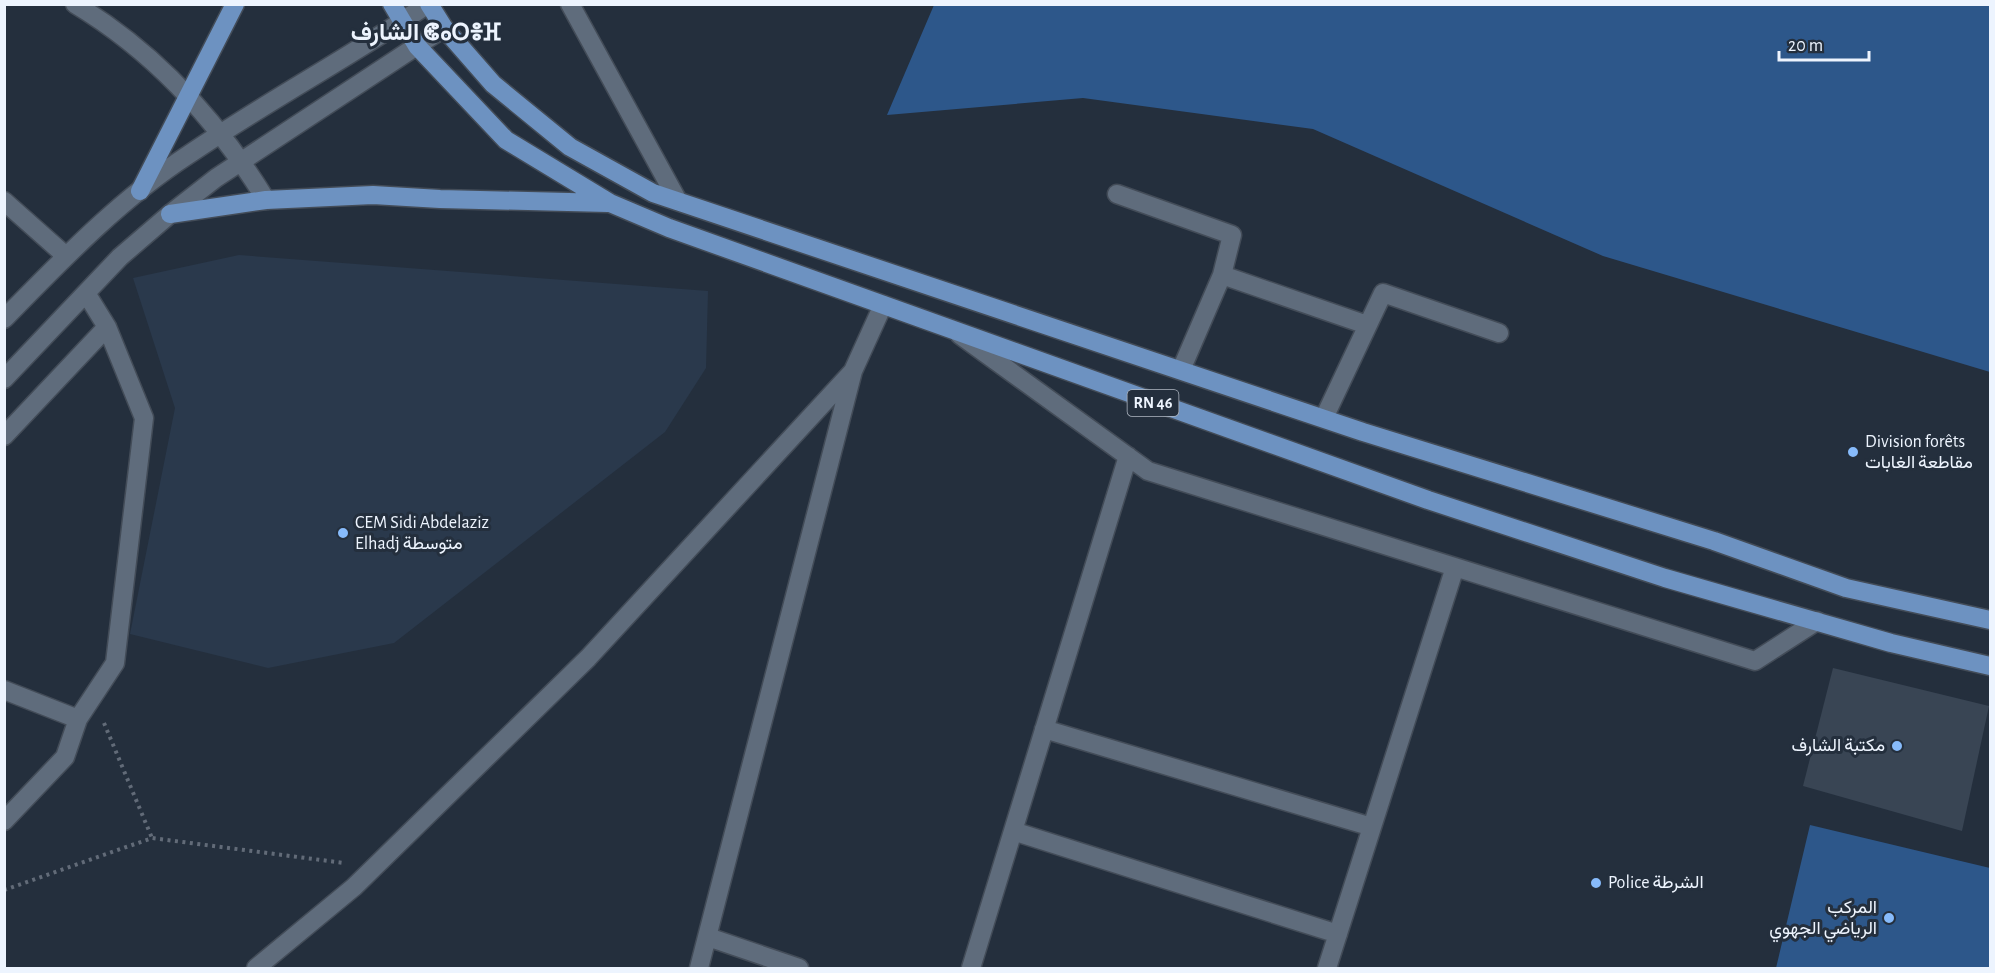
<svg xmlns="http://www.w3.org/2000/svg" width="1995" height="973" font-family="'Alegreya Sans',Vazirmatn,'Noto Sans Tifinagh',sans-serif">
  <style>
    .built { fill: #2a394c }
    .green { fill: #2d578a }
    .building { fill: #394554 }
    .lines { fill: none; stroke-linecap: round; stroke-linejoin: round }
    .minor-casing { stroke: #434c58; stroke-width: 21 }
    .major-casing { stroke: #434c58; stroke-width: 21 }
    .path { stroke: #626b78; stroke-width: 4; stroke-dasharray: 3 4.5; stroke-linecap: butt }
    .minor { stroke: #5f6c7c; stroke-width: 18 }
    .major { stroke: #6d92c1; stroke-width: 18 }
    .poi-dot { fill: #87bbfb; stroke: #242f3d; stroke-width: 2 }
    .labels { text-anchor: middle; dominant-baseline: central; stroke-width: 6; stroke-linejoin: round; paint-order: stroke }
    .shield { fill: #242f3d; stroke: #b1b9c4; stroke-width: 1.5 }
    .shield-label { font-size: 16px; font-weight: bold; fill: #edf4fe }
    .poi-label { font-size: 18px; fill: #edf4fe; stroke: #242f3d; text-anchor: start }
    .district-label { font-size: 24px; font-weight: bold; fill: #edf4fe; stroke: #242f3d }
  </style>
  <rect width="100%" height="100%" fill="#242f3d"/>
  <!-- built -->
  <path class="built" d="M239,255L708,291L706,368L665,432L394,643L268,668L130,634L175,408L133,278Z"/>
  <!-- green -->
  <path class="green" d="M934,5H1990V372L1603,256L1313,129L1083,98L887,115Z
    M1810,825L1990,868V968H1776Z"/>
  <!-- building -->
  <path class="building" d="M1833,668L1989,706L1962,831L1803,786Z"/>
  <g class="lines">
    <defs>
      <path id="minor" d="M75,4C155,52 217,120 266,200
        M570,4L678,201
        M1117,194L1232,235L1222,275L1367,325
        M4,201L66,256
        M4,319C61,261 119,200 188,155C266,102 350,57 428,4
        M960,335L1148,471L1755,661L1817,621
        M1181,370L1222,275
        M853,371L883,305
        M4,379L120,257L170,214L216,178L444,28
        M1324,418L1383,293L1499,333
        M4,436L107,327
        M4,690L78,719L65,757L4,821
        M78,719L115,663L144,418L107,327L86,293
        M1044,729L1372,827
        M1013,831L1338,934
        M708,937L799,968
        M256,968L354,887L588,658L853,371L699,968
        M971,968L1128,456
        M1327,968L1455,567"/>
      <path id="major" d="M392,4L417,46L506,140L610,203L669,228L1428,500L1665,578L1891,643L1990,666
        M429,4L444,28L493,84L570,147L653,193L1363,432L1714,541L1846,588L1990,620
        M140,191L235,4
        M170,214L266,200L373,195L440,199L608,203"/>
    </defs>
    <!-- minor casing -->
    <use href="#minor" class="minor-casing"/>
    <!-- major casing -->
    <use href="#major" class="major-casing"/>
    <!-- path -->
    <path class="path" d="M104,723L152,838
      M4,890L152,838L344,863"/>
    <!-- minor -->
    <use href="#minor" class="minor"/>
    <!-- major -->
    <use href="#major" class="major"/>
  </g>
  <!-- markers -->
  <g class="poi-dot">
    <circle cx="1853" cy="452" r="6"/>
    <circle cx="343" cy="533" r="6"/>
    <circle cx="1897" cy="746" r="6"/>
    <circle cx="1596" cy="883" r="6"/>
    <circle cx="1889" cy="918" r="6"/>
  </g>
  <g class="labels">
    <!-- shield labels -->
    <rect class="shield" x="1127.5" y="390" width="51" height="26" rx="4.5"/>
    <g class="shield-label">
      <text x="1153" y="403">RN 46</text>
    </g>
    <!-- poi labels -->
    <g class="poi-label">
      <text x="1865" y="442">Division forêts<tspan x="1865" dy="21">مقاطعة الغابات</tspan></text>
      <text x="355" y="523">CEM Sidi Abdelaziz<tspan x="355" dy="21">Elhadj متوسطة</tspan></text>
      <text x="1885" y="746" text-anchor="end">مكتبة الشارف</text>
      <text x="1608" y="883">Police الشرطة</text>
      <text x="1877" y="908" text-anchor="end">المركب<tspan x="1877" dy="21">الرياضي الجهوي</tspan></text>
    </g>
    <!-- district labels -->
    <g class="district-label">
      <text x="426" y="33">الشارف ⵞⴰⵔⴻⴼ</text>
    </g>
  </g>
  <!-- border -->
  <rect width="1995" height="973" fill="none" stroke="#edf4fe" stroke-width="12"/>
  <!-- scale -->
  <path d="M1779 51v9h90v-9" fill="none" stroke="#edf4fe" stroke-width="3"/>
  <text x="1788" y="51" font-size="18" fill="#edf4fe" stroke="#242f3d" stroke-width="4.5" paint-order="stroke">20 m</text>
</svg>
